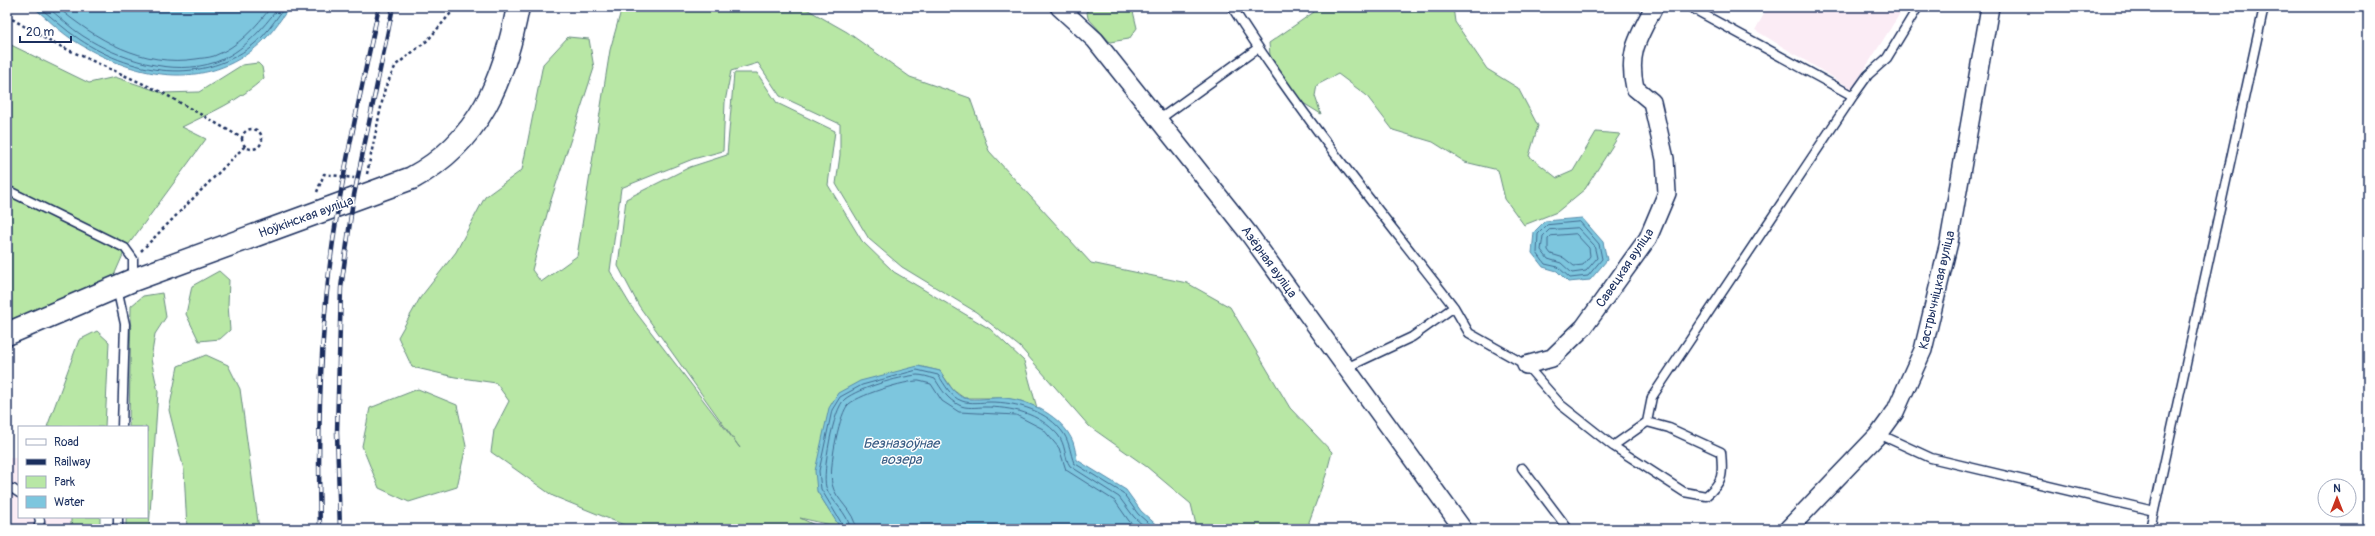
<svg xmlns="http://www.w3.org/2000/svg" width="2375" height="536" font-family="Pangolin,sans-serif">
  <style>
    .built { fill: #fbecf5 }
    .green { fill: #b8e7a5; stroke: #6a8b82 }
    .water { fill: #7dc6de; stroke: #568aab }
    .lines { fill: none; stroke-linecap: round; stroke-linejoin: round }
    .shore { stroke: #426b91; stroke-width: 1 }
    .service-casing { stroke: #1b2f5e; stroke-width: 11 }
    .minor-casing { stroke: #1b2f5e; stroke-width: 20 }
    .secondary-casing { stroke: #1b2f5e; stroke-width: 25 }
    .path { stroke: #1b2f5e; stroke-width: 2.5; stroke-dasharray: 3 3; stroke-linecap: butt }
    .service { stroke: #fff; stroke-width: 8 }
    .minor { stroke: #fff; stroke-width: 17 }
    .secondary { stroke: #fff; stroke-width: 22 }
    .rail-casing { stroke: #1b2f5e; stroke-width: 4.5 }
    .rail { stroke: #fff; stroke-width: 3; stroke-dasharray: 9; stroke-linecap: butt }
    .labels { text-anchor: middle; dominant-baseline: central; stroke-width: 3; stroke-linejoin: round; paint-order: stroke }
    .street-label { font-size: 13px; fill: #1b2f5e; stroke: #fff }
    .water-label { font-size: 14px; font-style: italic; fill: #385c84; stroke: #fff }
  </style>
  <rect width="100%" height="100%" fill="#fff"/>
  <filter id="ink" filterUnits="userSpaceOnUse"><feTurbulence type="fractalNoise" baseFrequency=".025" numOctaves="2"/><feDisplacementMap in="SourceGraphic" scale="8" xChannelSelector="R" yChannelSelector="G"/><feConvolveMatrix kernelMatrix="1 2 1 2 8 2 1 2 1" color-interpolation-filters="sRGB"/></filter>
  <g filter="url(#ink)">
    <!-- built -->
    <path class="built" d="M1768,7H1904L1852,89L1755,30Z
      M7,458H19V517H71V529H7Z"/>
    <!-- green -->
    <path class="green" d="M622,7H803L847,32L910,77L970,98L989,151L1091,263L1187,283L1230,307L1290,408L1332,452L1326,475L1309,522L1311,529H1197L1191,504L1147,467L1089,426L1020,347L976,312L902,267L869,239L836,184L840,155V124L780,96L758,63L731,71L725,102L723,151L693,159L621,188L610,271L631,306L740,448L639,306L618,266L626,199L690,167L727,155L734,73H757L777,103L835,131L828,185L862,241L894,272L990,329L1024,361L1037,408L1021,401L1004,398H964L953,390L940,371L918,366L817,491L840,527L800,518L823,529H634L553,496L491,452L494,430L509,401L496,383L455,377L412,367L398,337L420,298L456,252L485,197L522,170L543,64L568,37L589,39L594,68L550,203L532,270L541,282L577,256L610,50Z
      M1086,7H1132L1137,28L1129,39L1110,42L1088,18Z
      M1315,7H1453L1455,22L1487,69L1518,88L1538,126L1529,156L1557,178L1573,171L1596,132L1620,134L1585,189L1557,212L1524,225L1505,199L1498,170L1465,162L1433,142L1393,130L1366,95L1338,74L1317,85L1315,96L1321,114L1300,101L1270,56L1269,43L1314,12Z
      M7,43L89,83L115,77L163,93L199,92L242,65L258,63L262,67L264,78C239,101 212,112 182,127L206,139L126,248L112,280L7,321Z
      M219,271L229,280L228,305L230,330L220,339L199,341L186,314L192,286Z
      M162,293L166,317L155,334L151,359L158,392L149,529H126V517H147V427H129L131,306L143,296Z
      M97,331L109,342L105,427H47L79,340Z
      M206,355L228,365L240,389L259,529H187L184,470L169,410L178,366Z
      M418,389L457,405L466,446L457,487L409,502L379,488L362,446L370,408Z
      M71,517H100V529H71Z"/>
    <!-- water -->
    <path class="water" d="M33,7H290C282,17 275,29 266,38C212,93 138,80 78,43C62,34 48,19 33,7Z
      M1582,218L1603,242L1607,260L1590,280L1568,282L1557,271L1543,267L1532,253L1534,232L1545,221Z
      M918,366L940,371C946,380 953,394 964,398C976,401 992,397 1004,398C1030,400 1063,417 1073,442C1075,448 1076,455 1077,460L1126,490L1141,511L1161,529H841L817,491L815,471L829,408L838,393L860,381Z"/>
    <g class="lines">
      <!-- shore -->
      <path class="shore" d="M39,7C53,18 65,30 79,39C136,77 211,87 263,36C271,27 278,16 285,7
        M47,7C59,16 70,28 83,36C119,59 172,77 216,62C243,52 262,29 279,7
        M57,7C97,40 142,67 196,59C201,58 208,58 214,56C238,47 256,27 271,7
        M1580,222L1599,244L1602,259L1588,276L1570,278L1558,267L1545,264L1537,253L1538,234L1547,225Z
        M1578,228L1594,245L1597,258L1586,271L1572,273L1561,263L1548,259L1541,250L1543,236L1549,230Z
        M1576,234L1589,248L1590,256L1583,265L1574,266L1564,258L1551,254L1548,250V239L1551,236Z
        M845,529L821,489L819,471L832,410L840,397L862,385L917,370L938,375C945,384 950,397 962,401C970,404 982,402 990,402C1017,402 1048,411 1064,434C1070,444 1070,453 1074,463L1123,493L1138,514L1155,529
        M850,529C849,513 831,502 826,487C822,473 833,408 845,399C859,388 898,377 917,375C922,375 929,377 935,379C942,390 947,399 959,405C966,409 977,407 984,407C1012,407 1039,413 1058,435C1066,445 1064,457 1070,466L1119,497L1134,517L1147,529
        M856,529C855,511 835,500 832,484C829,468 838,419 847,406C854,396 907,380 919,381C923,382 927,383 931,384L942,401L959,412L1016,415L1043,429L1059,448L1066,470L1115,501L1129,521L1138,529"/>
      <defs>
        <path id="service" d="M1232,7C1298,112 1378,209 1454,307L1469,333L1526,365L1561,405L1613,446L1647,422L1652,397L1853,96L1868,75L1887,58L1918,7
          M1690,7L1853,96
          M1157,121L1258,48
          M7,190L125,248L133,259V278
          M117,288L125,324L122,427
          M1346,368L1412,337L1454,307
          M1879,434L1931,458L2154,511
          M1613,446L1684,492L1706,496C1724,481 1723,474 1721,452L1669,428L1647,422
          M1522,468L1568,529
          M7,489H13L19,493
          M38,529L40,521L39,517
          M118,529V517
          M2150,529L2264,7"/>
        <path id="minor" d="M1059,7L1095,40L1249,234L1463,529
          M1526,365L1552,358L1584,327L1648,238L1667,193L1665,159L1652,102L1635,88C1627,53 1638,38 1654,7
          M1788,529L1879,434L1895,412L1923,350L1949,242L1990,7"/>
        <path id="secondary" d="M7,334L133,280L412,178C480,141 504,80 518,7"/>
      </defs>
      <!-- service casing -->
      <use href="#service" class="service-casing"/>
      <!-- minor casing -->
      <use href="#minor" class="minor-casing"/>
      <!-- secondary casing -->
      <use href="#secondary" class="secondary-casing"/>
      <!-- path -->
      <path class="path" d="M7,16L49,41L163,93L242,138
        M242 139a10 10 0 1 1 20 0a10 10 0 1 1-20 0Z
        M367,174L385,88L396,65L428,40L456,7
        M317,192L324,174L354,178
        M141,251L245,146"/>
      <!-- service -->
      <use href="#service" class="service"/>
      <!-- minor -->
      <use href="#minor" class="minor"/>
      <!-- secondary -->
      <use href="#secondary" class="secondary"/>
      <defs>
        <path id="rail" d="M320,529C317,420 320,310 339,203C350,138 365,72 379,7
          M340,529L337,432L341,288L353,200L393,7"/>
      </defs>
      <!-- rail casing -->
      <use href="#rail" class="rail-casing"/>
      <!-- rail -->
      <use href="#rail" class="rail"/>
    </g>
  </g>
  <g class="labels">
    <!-- street labels -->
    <g class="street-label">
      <text transform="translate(306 217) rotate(-20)">Ноўкінская вуліца</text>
      <text transform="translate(1269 262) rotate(54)">Азёрная вуліца</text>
      <text transform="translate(1625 268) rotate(-56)">Савецкая вуліца</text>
      <text transform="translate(1937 290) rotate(-77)">Кастрычніцкая вуліца</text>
    </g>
    <!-- water labels -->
    <g class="water-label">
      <text x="901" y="443">Безназоўнае<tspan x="901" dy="16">возера</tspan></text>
    </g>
  </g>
  <!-- margin -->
  <rect width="2375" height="536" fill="none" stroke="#fff" stroke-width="24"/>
  <rect x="12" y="12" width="2351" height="512" fill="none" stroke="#1b2f5e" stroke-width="1.5" filter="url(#ink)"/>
  <!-- legend -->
  <rect x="18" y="426" width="130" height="92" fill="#ffffff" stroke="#a4acbf"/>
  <rect x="26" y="439" width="20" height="6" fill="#ffffff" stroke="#a4acbf"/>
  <text x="54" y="446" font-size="12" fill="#1b2f5e">Road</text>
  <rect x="26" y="459" width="20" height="6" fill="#1b2f5e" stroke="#a4acbf"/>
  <text x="54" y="466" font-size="12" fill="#1b2f5e">Railway</text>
  <rect x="26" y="476" width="20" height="12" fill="#b8e7a5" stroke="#a4acbf"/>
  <text x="54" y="486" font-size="12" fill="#1b2f5e">Park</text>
  <rect x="26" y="496" width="20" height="12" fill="#7dc6de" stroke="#a4acbf"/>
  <text x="54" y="506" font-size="12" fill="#1b2f5e">Water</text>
  <!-- north arrow -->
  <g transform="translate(2337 498)"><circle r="19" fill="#ffffff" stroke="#a4acbf"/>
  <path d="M0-3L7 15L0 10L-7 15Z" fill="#c8321e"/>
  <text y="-6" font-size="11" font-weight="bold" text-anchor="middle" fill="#1b2f5e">N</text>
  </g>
  <!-- scale -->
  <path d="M20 36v6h51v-6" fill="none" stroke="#1b2f5e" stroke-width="2"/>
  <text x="26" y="36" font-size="12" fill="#1b2f5e" stroke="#ffffff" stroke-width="3" paint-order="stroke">20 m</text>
</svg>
